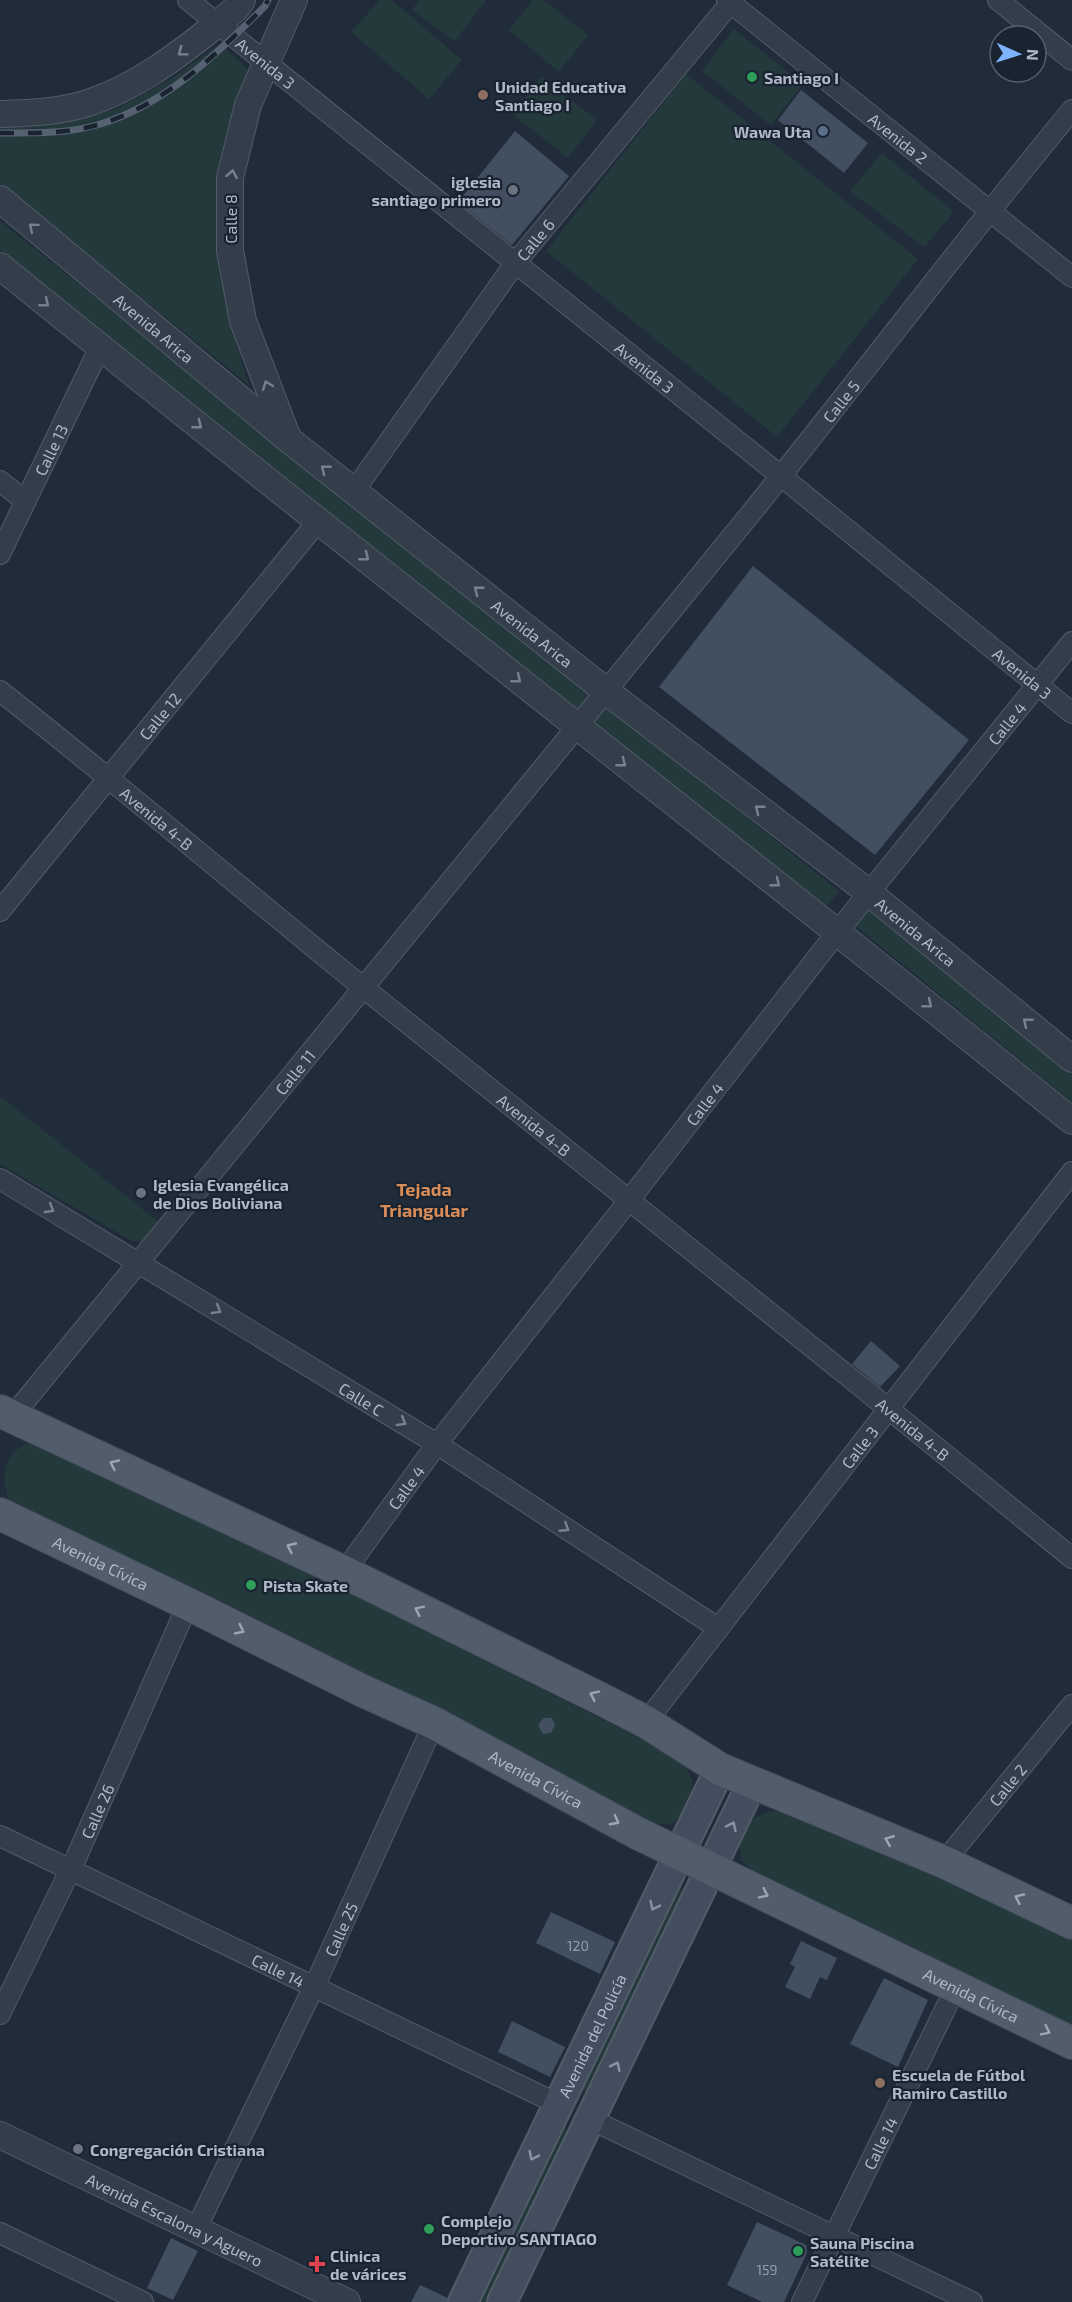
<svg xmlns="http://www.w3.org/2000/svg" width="1072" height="2302" font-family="'Exo 2',sans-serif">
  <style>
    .green { fill: #23393c }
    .building { fill: #414f60 }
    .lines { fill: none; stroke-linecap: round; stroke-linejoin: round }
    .minor-casing { stroke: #525c69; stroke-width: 22 }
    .tertiary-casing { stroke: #525c69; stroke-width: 28 }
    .secondary-casing { stroke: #525c69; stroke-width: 32 }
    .primary-casing { stroke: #3e4754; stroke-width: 34 }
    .minor { stroke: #343e4b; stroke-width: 20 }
    .tertiary { stroke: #343e4b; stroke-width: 26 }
    .secondary { stroke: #424d5e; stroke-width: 28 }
    .primary { stroke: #525d6b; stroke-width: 32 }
    .rail-casing { stroke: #566272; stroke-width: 7 }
    .rail { stroke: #1a2330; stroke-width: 4.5; stroke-dasharray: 14; stroke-linecap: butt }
    .oneway { stroke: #78828f }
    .oneway2 { stroke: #9ca7b5 }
    .oneway3 { stroke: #8993a2 }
    .leisure-dot { fill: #2e9e5b; stroke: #1a2330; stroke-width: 2 }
    .education-dot { fill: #8d6e63; stroke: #1a2330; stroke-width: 2 }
    .service-dot { fill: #5c6f8a; stroke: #1a2330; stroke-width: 2 }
    .worship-dot { fill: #6b7280; stroke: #1a2330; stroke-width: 2 }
    .health-dot { fill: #e0444e; stroke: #1a2330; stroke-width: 2 }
    .labels { text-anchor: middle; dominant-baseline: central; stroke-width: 4.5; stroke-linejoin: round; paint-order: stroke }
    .number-label { font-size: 14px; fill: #949ead }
    .street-label { font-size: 16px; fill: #afb9c7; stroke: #1a2330 }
    .poi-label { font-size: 16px; font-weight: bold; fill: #afb9c7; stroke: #1a2330; text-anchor: start }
    .neighbourhood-label { font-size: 18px; font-weight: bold; fill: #d88d59; stroke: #1a2330 }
  </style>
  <rect width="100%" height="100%" fill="#212c3b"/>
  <!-- green -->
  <path class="green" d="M380,0H392L462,60L429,99L351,32Z
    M419,0H486L455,41L412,10Z
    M533,0H544L588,35L559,72L509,30Z
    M734,29L803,84L771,125L702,71Z
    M220,43L249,71C240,103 228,135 222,168C208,239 227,318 249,385L0,183V127L80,120L118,108L172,78Z
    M686,74L918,259L777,437L546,251Z
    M541,77L597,120L568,158L512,114Z
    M882,153L954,212L924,247L850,191Z
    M0,221L839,891L826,908L0,249Z
    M866,908L1072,1075V1102L853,924Z
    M0,1096L160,1223L142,1241H132L0,1164Z
    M31,1442H48L671,1754C701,1775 699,1802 672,1824L641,1823L12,1508C0,1480 0,1453 31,1442Z
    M773,1811L785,1812L970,1883L1072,1935V2027L758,1876C753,1871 745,1865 742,1859C733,1833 750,1816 773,1811Z
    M679,1888L685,1891L588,2091H584L582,2088L676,1890Z
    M562,2128L566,2129L569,2132L488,2302H476Z"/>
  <!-- building -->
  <path class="building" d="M801,90L868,143L844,173L778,120Z
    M515,131L569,176L512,245L458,202Z
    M753,566L969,740L875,855L659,687Z
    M871,1341L900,1366L880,1387L852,1364Z
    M543,1718H552L555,1725L551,1733L543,1734L538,1725Z
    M551,1912L615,1942L600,1974L536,1943Z
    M801,1941L837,1958L827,1980L820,1977L810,1999L785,1987L795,1967L790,1964Z
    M884,1978L928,2000L898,2067L850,2044Z
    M512,2021L565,2047L550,2077L498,2052Z
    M757,2222L806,2245L807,2253L784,2302H762L727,2285Z
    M171,2238L198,2251L173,2300L147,2288Z
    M420,2285L448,2298L447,2302H411Z"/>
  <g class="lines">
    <defs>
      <g id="minor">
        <path id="s1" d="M188,0L781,476L1072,713"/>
        <path id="s2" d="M727,0L1072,277"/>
        <path d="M998,0L1072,60"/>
        <path d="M0,481L25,501"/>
        <path id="s3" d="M354,491L516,262L733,0"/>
        <path id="s4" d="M0,554L100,347"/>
        <path id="s5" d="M0,691C123,788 243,890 365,989C601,1178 838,1366 1072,1558"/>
        <path id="s6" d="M0,911L319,520"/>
        <path id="s7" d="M0,1179L437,1444L718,1628"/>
        <path id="s8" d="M12,1417C260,1113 509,811 756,507C863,375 964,240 1072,110"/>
        <path id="s9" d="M344,1572L437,1444L630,1199L838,931L1072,642"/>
        <path id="s10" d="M646,1722L1072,1172"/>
        <path id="s11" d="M0,1836L558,2104"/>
        <path id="s12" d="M944,1862L1072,1705"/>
        <path id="s13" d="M0,2014L76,1858L188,1604"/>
        <path d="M590,2119L972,2302"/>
        <path id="s14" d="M196,2229L320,1974L434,1723"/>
        <path d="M0,2233L143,2302"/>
        <path id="s15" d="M802,2302L956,1987"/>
      </g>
      <g id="tertiary">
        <path d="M0,114C30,113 62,112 91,102C135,87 176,57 212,28C222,20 236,11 242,0"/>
        <path id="s16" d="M0,199L288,439L606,691L868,892L1072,1059"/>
        <path d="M0,266C355,554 717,833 1072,1121"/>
        <path d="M287,436L243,321L230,251V178L248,105L294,0"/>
        <path id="s17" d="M0,2135L347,2302"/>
      </g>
      <g id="secondary">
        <path id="s18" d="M463,2302L720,1769"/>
        <path d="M502,2302L752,1783"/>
      </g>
      <g id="primary">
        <path d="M0,1411L344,1572L601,1699L646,1722L720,1769L944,1862L1072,1923"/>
        <path id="s19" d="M0,1514L188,1604L363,1691L434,1723L639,1834L1072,2043"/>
      </g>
    </defs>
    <!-- minor casing -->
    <use href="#minor" class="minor-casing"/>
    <!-- tertiary casing -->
    <use href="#tertiary" class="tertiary-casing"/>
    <!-- secondary casing -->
    <use href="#secondary" class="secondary-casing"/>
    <!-- primary casing -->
    <use href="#primary" class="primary-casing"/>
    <!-- minor -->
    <use href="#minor" class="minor"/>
    <!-- tertiary -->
    <use href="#tertiary" class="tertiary"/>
    <!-- secondary -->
    <use href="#secondary" class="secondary"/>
    <!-- primary -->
    <use href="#primary" class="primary"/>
    <defs>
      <path id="rail" d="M0,133C32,133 65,134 97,125C164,106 217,54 265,6L268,0"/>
    </defs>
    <!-- rail casing -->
    <use href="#rail" class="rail-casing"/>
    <!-- rail -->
    <use href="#rail" class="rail"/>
  </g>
  <!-- one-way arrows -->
  <defs><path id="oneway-chevron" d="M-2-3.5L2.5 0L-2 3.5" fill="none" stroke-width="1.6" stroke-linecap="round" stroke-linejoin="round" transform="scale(1.5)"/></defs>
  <g class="oneway">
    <use href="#oneway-chevron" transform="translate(182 52) rotate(143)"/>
    <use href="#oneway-chevron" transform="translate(232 174) rotate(-80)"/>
    <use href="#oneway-chevron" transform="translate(33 227) rotate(-140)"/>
    <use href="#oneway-chevron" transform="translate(45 303) rotate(39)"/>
    <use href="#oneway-chevron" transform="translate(267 385) rotate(-111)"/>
    <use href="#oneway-chevron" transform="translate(198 425) rotate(38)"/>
    <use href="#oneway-chevron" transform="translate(325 469) rotate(-142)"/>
    <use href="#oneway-chevron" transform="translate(365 557) rotate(39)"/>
    <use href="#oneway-chevron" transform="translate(478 590) rotate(-142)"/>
    <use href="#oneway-chevron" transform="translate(517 679) rotate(39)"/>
    <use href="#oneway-chevron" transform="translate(622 763) rotate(38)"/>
    <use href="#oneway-chevron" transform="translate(759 809) rotate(-142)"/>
    <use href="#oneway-chevron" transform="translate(776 883) rotate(38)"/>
    <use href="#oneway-chevron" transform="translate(928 1004) rotate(39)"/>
    <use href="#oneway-chevron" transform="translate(1027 1022) rotate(-141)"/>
    <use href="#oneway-chevron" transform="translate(50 1209) rotate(31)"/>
    <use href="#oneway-chevron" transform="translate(217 1310) rotate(31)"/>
    <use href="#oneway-chevron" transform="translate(402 1422) rotate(31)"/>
    <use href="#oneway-chevron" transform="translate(565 1528) rotate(33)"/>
  </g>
  <g class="oneway2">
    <use href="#oneway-chevron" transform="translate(114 1464) rotate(-155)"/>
    <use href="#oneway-chevron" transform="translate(291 1547) rotate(-155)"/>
    <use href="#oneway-chevron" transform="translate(419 1610) rotate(-154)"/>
    <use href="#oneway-chevron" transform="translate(240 1630) rotate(27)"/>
    <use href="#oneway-chevron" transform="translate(594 1695) rotate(-154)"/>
    <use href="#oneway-chevron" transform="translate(615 1821) rotate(28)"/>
    <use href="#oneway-chevron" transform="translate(889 1840) rotate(-158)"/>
    <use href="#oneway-chevron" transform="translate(764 1894) rotate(26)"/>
    <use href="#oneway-chevron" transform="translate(1019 1898) rotate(-155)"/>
    <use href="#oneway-chevron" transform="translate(1046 2031) rotate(26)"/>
  </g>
  <g class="oneway3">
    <use href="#oneway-chevron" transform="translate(732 1826) rotate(-65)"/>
    <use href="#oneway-chevron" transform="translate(654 1906) rotate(116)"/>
    <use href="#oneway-chevron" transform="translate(616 2066) rotate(-64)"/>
    <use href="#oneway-chevron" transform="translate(533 2156) rotate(116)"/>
  </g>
  <!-- markers -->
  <g class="leisure-dot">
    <circle cx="752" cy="77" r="6"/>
    <circle cx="251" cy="1585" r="6"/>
    <circle cx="429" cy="2229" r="6"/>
    <circle cx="798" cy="2251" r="6"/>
  </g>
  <g class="education-dot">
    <circle cx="483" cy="95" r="6"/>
    <circle cx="880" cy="2083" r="6"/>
  </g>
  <circle class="service-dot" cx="823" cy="131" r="6"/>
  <g class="worship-dot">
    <circle cx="513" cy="190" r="6"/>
    <circle cx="141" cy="1193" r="6"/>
    <circle cx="78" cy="2149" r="6"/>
  </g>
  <path class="health-dot" d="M314 2255h6v6h6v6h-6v6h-6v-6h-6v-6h6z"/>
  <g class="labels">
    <!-- number labels -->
    <g class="number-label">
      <text x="578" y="1945">120</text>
      <text x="767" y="2269">159</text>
    </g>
    <!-- street labels -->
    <g class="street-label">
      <text stroke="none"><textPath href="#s1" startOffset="100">Avenida 3</textPath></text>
      <text stroke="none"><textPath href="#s2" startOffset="220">Avenida 2</textPath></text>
      <text transform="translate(230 219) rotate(-90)">Calle 8</text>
      <text stroke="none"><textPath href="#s3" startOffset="310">Calle 6</textPath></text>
      <text stroke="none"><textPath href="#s16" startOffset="201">Avenida Arica</textPath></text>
      <text stroke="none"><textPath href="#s1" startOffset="586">Avenida 3</textPath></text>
      <text stroke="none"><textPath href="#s8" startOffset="1311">Calle 5</textPath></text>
      <text stroke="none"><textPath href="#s4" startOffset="116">Calle 13</textPath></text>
      <text stroke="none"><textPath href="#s16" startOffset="687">Avenida Arica</textPath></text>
      <text stroke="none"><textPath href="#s1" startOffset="1072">Avenida 3</textPath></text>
      <text stroke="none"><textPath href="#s6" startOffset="252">Calle 12</textPath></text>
      <text stroke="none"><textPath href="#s9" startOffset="1077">Calle 4</textPath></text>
      <text stroke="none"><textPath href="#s5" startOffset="202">Avenida 4-B</textPath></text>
      <text stroke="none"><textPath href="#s16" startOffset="1173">Avenida Arica</textPath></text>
      <text stroke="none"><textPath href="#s8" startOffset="446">Calle 11</textPath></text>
      <text stroke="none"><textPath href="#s9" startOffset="591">Calle 4</textPath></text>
      <text stroke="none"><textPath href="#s5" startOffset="688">Avenida 4-B</textPath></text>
      <text stroke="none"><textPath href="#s7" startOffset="423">Calle C</textPath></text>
      <text stroke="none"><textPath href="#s5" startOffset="1174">Avenida 4-B</textPath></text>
      <text stroke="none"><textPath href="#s10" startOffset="348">Calle 3</textPath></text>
      <text stroke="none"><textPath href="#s9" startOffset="105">Calle 4</textPath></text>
      <text stroke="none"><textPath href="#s19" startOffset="112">Avenida Cívica</textPath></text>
      <text stroke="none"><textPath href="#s19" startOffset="598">Avenida Cívica</textPath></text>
      <text stroke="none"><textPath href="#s12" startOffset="100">Calle 2</textPath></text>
      <text stroke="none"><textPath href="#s13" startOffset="225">Calle 26</textPath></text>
      <text stroke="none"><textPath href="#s14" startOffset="333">Calle 25</textPath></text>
      <text stroke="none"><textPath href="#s11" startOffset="309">Calle 14</textPath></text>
      <text stroke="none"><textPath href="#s19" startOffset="1084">Avenida Cívica</textPath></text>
      <text stroke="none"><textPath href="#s18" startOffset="296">Avenida del Policía</textPath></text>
      <text stroke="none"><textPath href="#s15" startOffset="177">Calle 14</textPath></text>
      <text stroke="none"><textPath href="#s17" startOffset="194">Avenida Escalona y Aguero</textPath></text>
    </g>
    <!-- poi labels -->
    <g class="poi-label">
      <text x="764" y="77">Santiago I</text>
      <text x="495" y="86">Unidad Educativa<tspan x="495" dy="18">Santiago I</tspan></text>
      <text x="811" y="131" text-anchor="end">Wawa Uta</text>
      <text x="501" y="181" text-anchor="end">iglesia<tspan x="501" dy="18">santiago primero</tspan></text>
      <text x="153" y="1184">Iglesia Evangélica<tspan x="153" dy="18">de Dios Boliviana</tspan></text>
      <text x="263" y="1585">Pista Skate</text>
      <text x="892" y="2074">Escuela de Fútbol<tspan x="892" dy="18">Ramiro Castillo</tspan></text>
      <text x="90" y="2149">Congregación Cristiana</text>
      <text x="441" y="2220">Complejo<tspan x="441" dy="18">Deportivo SANTIAGO</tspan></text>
      <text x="810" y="2242">Sauna Piscina<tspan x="810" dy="18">Satélite</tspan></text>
      <text x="330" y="2255">Clinica<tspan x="330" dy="18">de várices</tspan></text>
    </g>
    <!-- neighbourhood labels -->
    <g class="neighbourhood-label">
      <text x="424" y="1189">Tejada<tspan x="424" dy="21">Triangular</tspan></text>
    </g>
  </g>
  <!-- north arrow -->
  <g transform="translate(1018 54) rotate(93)"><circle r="28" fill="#1a2330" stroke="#565f6c" stroke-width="1.5"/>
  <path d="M0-4.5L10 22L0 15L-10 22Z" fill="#7fb2fc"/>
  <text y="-9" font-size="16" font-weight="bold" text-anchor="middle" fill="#afb9c7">N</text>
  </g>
</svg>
